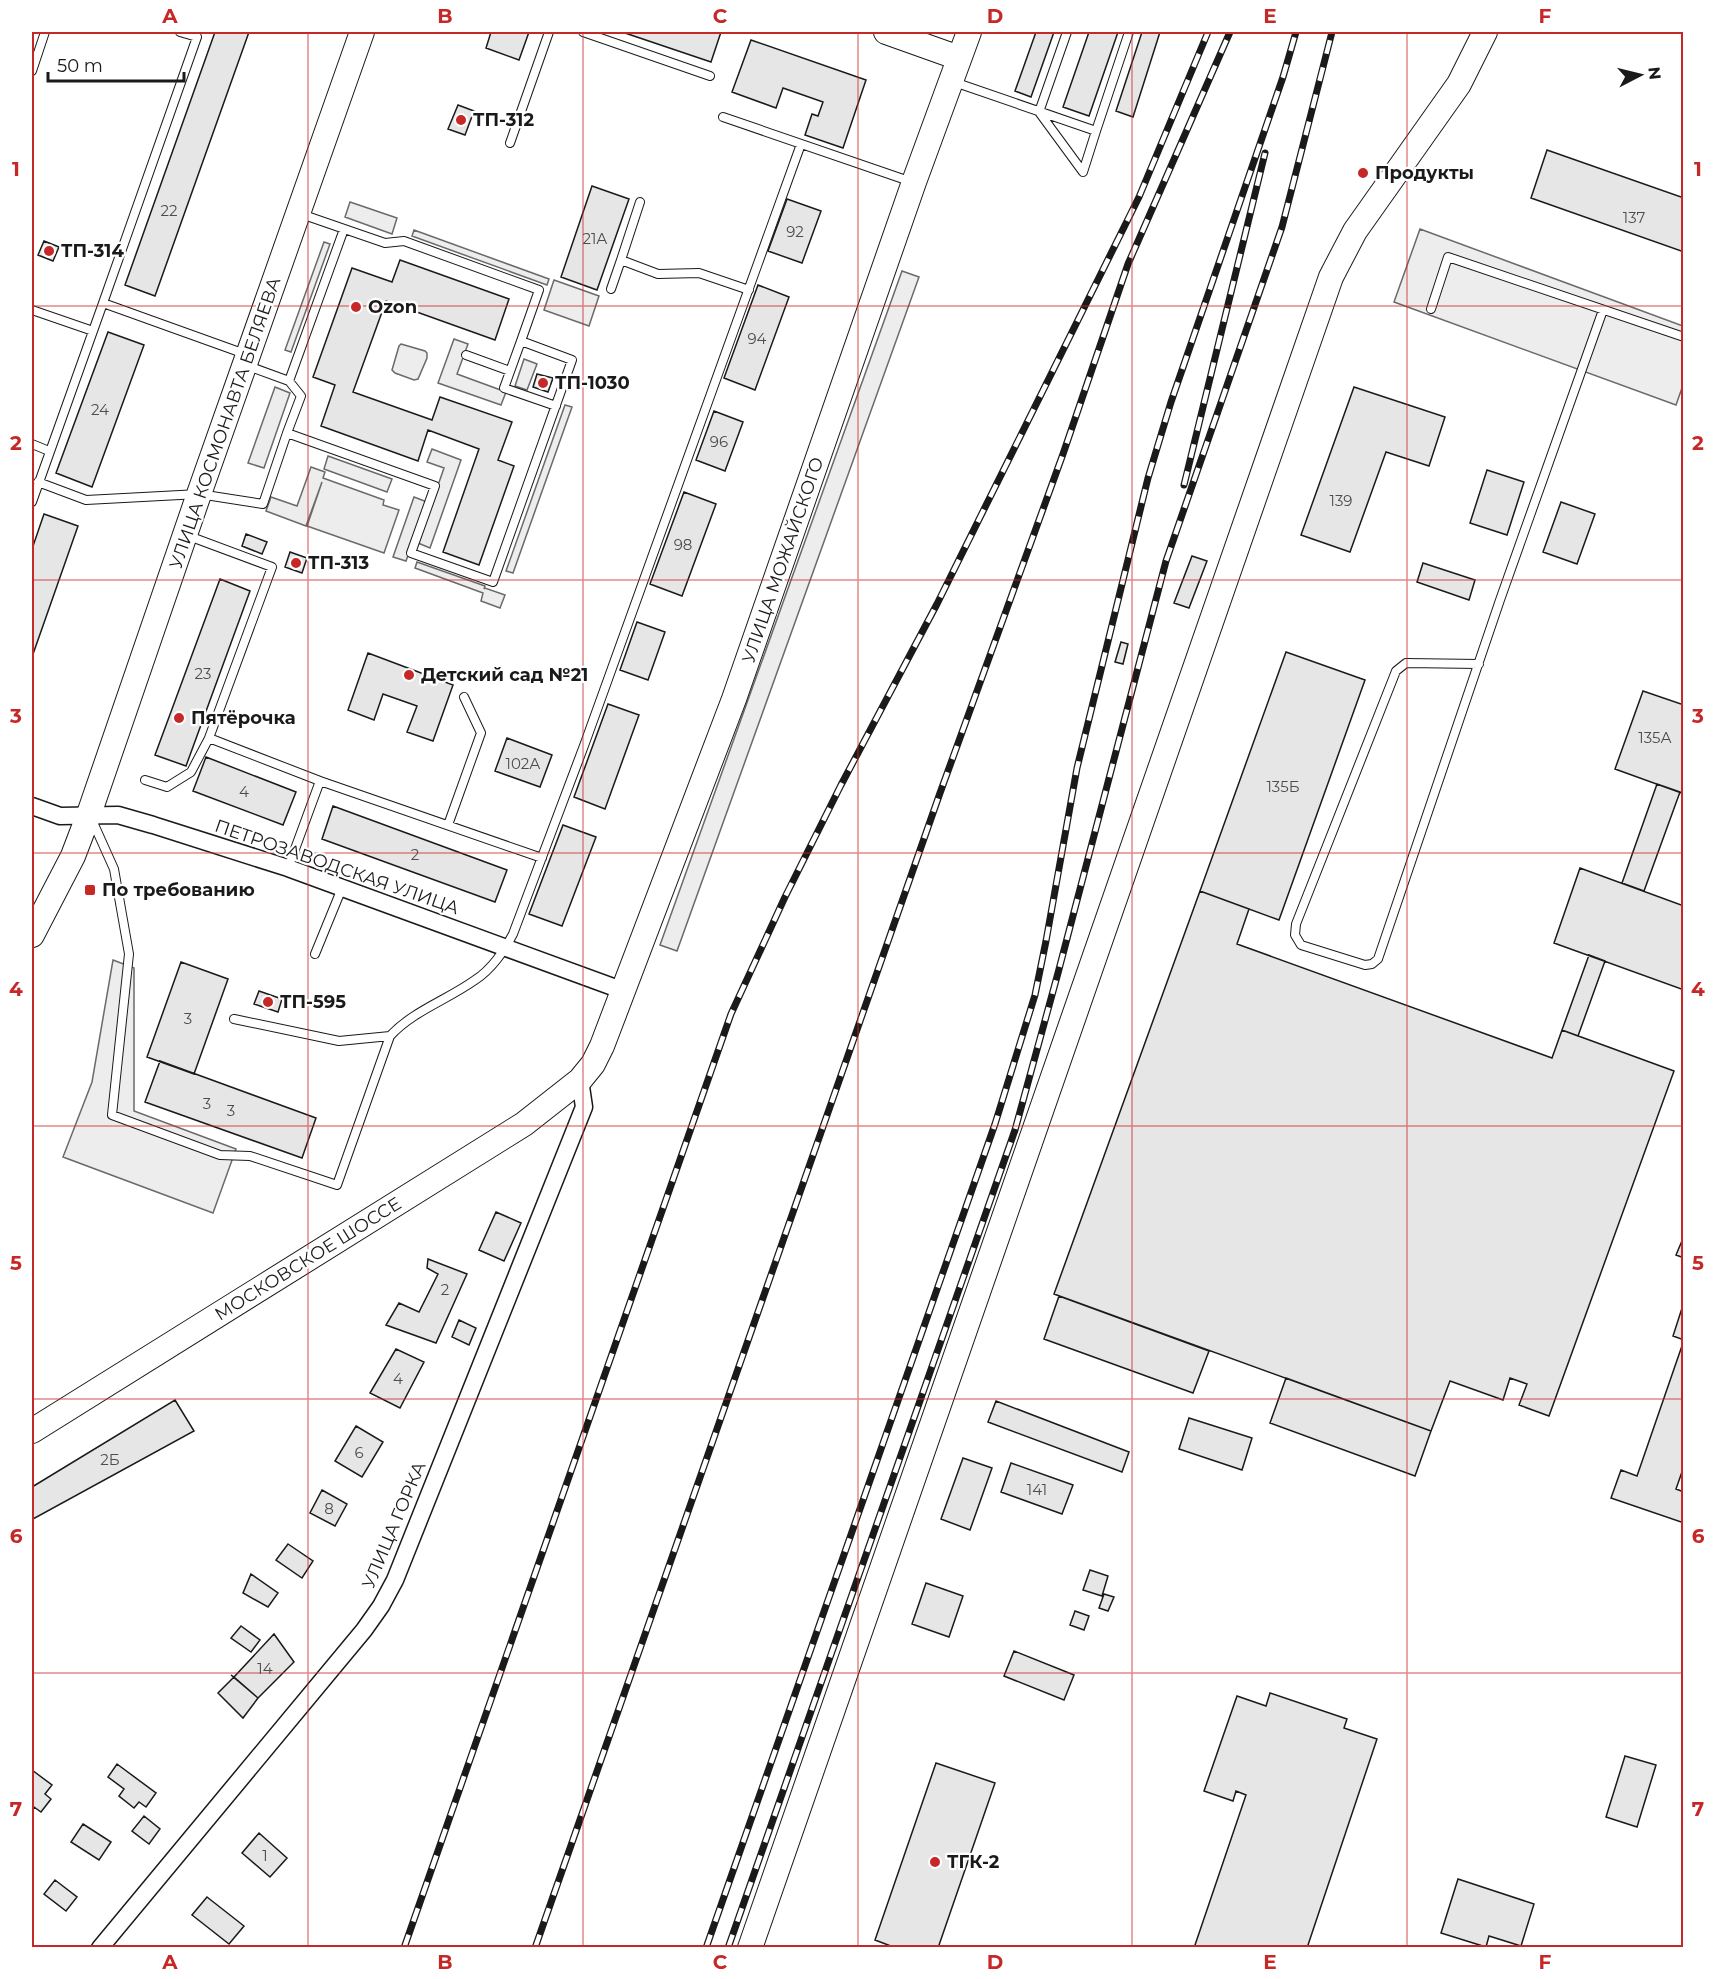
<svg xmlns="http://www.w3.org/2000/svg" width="1715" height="1979" font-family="Montserrat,sans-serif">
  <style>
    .built { fill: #ededed; stroke: #6a6a6a; stroke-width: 1.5 }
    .building { fill: #e6e6e6; stroke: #1a1a1a; stroke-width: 1.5 }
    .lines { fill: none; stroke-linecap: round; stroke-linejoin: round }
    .lane-casing { stroke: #1a1a1a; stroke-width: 10 }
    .street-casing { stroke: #1a1a1a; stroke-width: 19 }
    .secondary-casing { stroke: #1a1a1a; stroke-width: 26 }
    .lane { stroke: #fff; stroke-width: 8 }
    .street { stroke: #fff; stroke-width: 16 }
    .secondary { stroke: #fff; stroke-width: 24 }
    .rail-casing { stroke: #1a1a1a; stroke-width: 7 }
    .rail { stroke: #fff; stroke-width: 4.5; stroke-dasharray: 14; stroke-linecap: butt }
    .grid { fill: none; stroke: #c62828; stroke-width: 1.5; stroke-opacity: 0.55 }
    .poi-dot { fill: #c62828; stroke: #fff; stroke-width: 2 }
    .labels { text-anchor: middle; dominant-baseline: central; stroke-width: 4.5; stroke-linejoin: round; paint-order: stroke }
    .number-label { font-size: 15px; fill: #4d4d4d }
    .poi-label { font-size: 18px; font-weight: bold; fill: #1a1a1a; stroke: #fff; text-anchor: start }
    .street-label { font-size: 18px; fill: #1a1a1a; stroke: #fff }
    .neatline { fill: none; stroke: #c62828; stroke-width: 2 }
    .grid-label { font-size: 20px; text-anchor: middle; font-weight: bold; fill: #c62828 }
  </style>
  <rect width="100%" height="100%" fill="#fff"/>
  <!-- built -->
  <path class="built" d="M350,202L397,218L392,234L345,217Z
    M1420,229L1683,326V385L1676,405L1394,302Z
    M414,230L549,279L547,285L412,236Z
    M324,242L330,244L291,352L285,350Z
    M902,271L919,277L677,951L660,945Z
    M554,280L599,296L589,326L544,310Z
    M454,339L468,344L457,374L506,392L501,405L438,383Z
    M401,344L425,351L427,353V358L418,379L414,380L395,373L392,370L399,346Z
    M524,359L537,364L527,390L515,386Z
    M275,387L290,393L264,468L248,463Z
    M565,405L572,407L513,573L506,571Z
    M432,449L461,460L430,548L418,543L444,468L427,462Z
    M328,456L392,479L387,492L324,469Z
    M311,467L325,472L323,478L384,500L383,505L399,510L384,553L307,526L322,482L306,526L266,511L271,497L297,506Z
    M414,497L427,502L406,561L393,557Z
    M417,562L485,586L484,589L485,588L505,595L500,608L481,601L483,593L415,568Z
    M113,960L134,968V1111L236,1149L213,1213L63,1157L92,1082Z"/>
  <!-- building -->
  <path class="building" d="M215,32H249L155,296L125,285Z
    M491,32H529L519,60L486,48Z
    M622,32H721L711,62Z
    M1036,32H1054L1031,97L1015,91Z
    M1089,32H1118L1089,116L1063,107Z
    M1142,32H1160L1133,117L1116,111Z
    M751,40L866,80L843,148L805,135L812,114L818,116L823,102L783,88L776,108L732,92Z
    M458,105L474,111L465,135L448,129Z
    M1547,150L1684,198V252L1531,198Z
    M592,186L629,199L597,290L561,277Z
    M787,199L821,211L802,263L768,251Z
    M44,241L59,247L53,261L38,255Z
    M400,260L509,299L495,340L386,301L353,392L432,420L440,397L512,422L498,460L514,466L479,565L443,552L479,449L428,430L418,461L321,426L335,385L313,377L352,268L392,282Z
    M758,285L789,297L755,390L724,378Z
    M108,332L144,345L92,487L56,473Z
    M537,374L553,378L548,392L533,387Z
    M1354,387L1445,417L1429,466L1386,452L1350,552L1301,535Z
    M714,411L743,422L725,471L696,460Z
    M1487,470L1524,482L1507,535L1470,523Z
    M684,492L716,504L682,596L650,584Z
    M1561,502L1595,514L1577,564L1543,552Z
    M44,514L78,526L32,657V549Z
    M246,534L267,542L262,554L242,546Z
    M290,552L307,558L302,573L285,567Z
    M1192,556L1207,561L1189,608L1174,603Z
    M1423,563L1475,580L1469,600L1417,582Z
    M220,579L250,591L186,766L155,755Z
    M637,622L665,632L648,680L620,670Z
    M1121,642L1128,644L1123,664L1115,662Z
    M1286,652L1365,680L1279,920L1200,891Z
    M368,653L453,685L433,741L407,732L417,706L383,694L374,720L348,710Z
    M1643,691L1684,705V794L1615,769Z
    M608,704L639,715L605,809L574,797Z
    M507,738L552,755L540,787L495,771Z
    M206,757L296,792L283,825L193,791Z
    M1657,784L1680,792L1644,891L1622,883Z
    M333,806L507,870L495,902L322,839Z
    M563,825L596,837L562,926L529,914Z
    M1580,868L1684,906V990L1554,943Z
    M1200,891L1249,909L1237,944L1552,1058L1562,1030L1674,1071L1549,1416L1519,1405L1527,1384L1510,1378L1503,1400L1450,1381L1431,1431L1054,1294Z
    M1589,955L1605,961L1578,1036L1562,1030Z
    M181,962L228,979L194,1074L147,1057Z
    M259,991L282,999L278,1012L254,1004Z
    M160,1061L316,1118L302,1158L145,1102Z
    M496,1212L521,1223L504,1261L479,1250Z
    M1684,1236V1258L1676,1255Z
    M428,1259L467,1274L436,1343L386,1325L399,1303L419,1312L438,1274L427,1268Z
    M1059,1296L1209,1351L1193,1393L1044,1339Z
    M1683,1305H1684V1340L1673,1336Z
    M459,1320L476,1328L469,1345L452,1337Z
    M1684,1340V1466L1676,1489L1684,1492V1523L1611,1498L1621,1470L1637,1476Z
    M396,1349L424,1362L400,1408L370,1393Z
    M1286,1378L1431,1431L1415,1476L1270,1423Z
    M175,1400L194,1431L33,1519L32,1487Z
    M996,1401L1129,1452L1122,1472L988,1422Z
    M1189,1418L1252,1438L1242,1470L1179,1449Z
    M356,1426L383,1442L362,1477L335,1461Z
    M963,1458L992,1468L970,1530L941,1519Z
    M1011,1463L1073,1485L1062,1514L1001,1492Z
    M322,1490L347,1504L335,1526L310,1513Z
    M288,1544L313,1561L302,1578L276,1560Z
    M1090,1570L1108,1576L1102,1596L1083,1590Z
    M251,1574L278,1593L268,1607L243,1593Z
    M926,1583L963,1596L949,1637L912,1624Z
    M1104,1594L1114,1597L1108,1611L1099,1608Z
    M1075,1611L1089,1616L1084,1630L1070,1625Z
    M241,1626L260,1640L251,1652L231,1638Z
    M274,1634L294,1662L258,1698L231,1675L234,1677Z
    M1014,1651L1074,1675L1064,1700L1004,1676Z
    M234,1677L258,1698L243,1718L218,1693Z
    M1270,1693L1347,1719L1344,1728L1377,1739L1307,1948H1194L1246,1795L1236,1791L1233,1801L1204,1791L1237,1696L1266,1706Z
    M1625,1756L1656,1765L1637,1827L1606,1817Z
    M936,1763L995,1783L938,1948H896L875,1940Z
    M117,1764L156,1793L146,1807L139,1802L134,1808L119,1796L124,1789L108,1777Z
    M32,1770L52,1785L45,1794L51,1799L41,1812L34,1807L32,1811Z
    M144,1816L160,1829L149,1844L132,1831Z
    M83,1824L111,1842L99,1860L71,1842Z
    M259,1833L287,1858L270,1877L242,1853Z
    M1458,1879L1534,1904L1521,1946L1489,1936L1486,1947L1441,1933Z
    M55,1880L77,1897L66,1911L44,1894Z
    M207,1897L244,1926L229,1944L192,1915Z"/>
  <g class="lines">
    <defs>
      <path id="lane" d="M583,32L710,76
        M1067,32L1039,112L1083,172L1096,131
        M32,71L45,32
        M954,82L1096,131L1129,32
        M723,117L912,182
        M510,143L549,32
        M621,260L640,202
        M611,289L621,260L658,274L699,273L749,290
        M103,303L197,37L180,32
        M1431,309L1448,257L1684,337
        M32,310L93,331
        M521,341L504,388L556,406
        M466,355L510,371
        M248,366L289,381L301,396L287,433
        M289,381L344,229
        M32,444L49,451
        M38,482L86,500L199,494L263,504L287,433L435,486L411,553L493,582L572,360L521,341L539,290L404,241L385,243L301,214
        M32,502L103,303L245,354
        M186,535L272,567L209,738L320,781L288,868
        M1479,664L1406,663L1396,671L1296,924L1295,935L1301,945L1365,965L1372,964L1378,959L1500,600L1603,310
        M145,780L167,787L191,772L209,738
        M320,781L542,858
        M92,820L114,869L129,954L112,1115L220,1155L250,1156L337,1185L390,1036C413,1011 447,1000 475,980C491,970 505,950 513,934L585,743L801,144
        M448,825L481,733L464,697
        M315,954L342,888
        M234,1019L339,1041L390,1036"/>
      <path id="street" d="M32,806L60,816L118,815L153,825L288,868L624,991
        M100,1948L364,1630L381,1606L395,1580L584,1107L580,1080"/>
      <path id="secondary" d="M886,32L959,58
        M32,935L73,856L89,814L199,494L362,32
        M32,1431L524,1124L580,1080L593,1064L602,1046L734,699L914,182L969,32
        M750,1948L1331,277L1355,231L1459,84L1485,32"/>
    </defs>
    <!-- lane casing -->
    <use href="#lane" class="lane-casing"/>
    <!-- street casing -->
    <use href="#street" class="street-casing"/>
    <!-- secondary casing -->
    <use href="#secondary" class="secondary-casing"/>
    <!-- lane -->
    <use href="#lane" class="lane"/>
    <!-- street -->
    <use href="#street" class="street"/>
    <!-- secondary -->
    <use href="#secondary" class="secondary"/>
    <defs>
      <path id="rail" d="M1184,485L1265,153
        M404,1948L731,1014L785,897L841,785L937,604L1139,197L1208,32
        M535,1948L940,793L1063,454L1128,264L1230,32
        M706,1948L995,1124L1035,995L1046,941L1077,768L1148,478L1171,402L1283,77L1296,32
        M728,1948L1015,1130L1058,973L1166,561L1282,227L1332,32"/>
    </defs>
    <!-- rail casing -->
    <use href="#rail" class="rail-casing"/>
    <!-- rail -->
    <use href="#rail" class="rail"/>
  </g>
  <!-- grid -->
  <path class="grid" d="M308,32V1948M583,32V1948M858,32V1948M1132,32V1948M1407,32V1948M32,306H1684M32,580H1684M32,853H1684M32,1126H1684M32,1399H1684M32,1673H1684"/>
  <!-- markers -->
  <g class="poi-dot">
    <circle cx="461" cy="120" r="6"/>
    <circle cx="1363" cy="173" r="6"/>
    <circle cx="49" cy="251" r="6"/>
    <circle cx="356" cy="307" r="6"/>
    <circle cx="543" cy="383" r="6"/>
    <circle cx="296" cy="563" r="6"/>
    <circle cx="409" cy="675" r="6"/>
    <circle cx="179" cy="718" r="6"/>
    <rect x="84" y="884" width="12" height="12" rx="3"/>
    <circle cx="268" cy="1002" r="6"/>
    <circle cx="935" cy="1862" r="6"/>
  </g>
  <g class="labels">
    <!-- number labels -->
    <g class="number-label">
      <text x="169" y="210">22</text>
      <text x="1634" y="217">137</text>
      <text x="795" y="231">92</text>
      <text x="595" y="238">21А</text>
      <text x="757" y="338">94</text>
      <text x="100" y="409">24</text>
      <text x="719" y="441">96</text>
      <text x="1341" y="500">139</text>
      <text x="683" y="544">98</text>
      <text x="203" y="673">23</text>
      <text x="1655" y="737">135А</text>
      <text x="523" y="763">102А</text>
      <text x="1283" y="786">135Б</text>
      <text x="244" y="791">4</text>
      <text x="415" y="854">2</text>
      <text x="188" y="1018">3</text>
      <text x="207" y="1103">3</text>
      <text x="231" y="1110">3</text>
      <text x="445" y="1289">2</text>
      <text x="398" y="1378">4</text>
      <text x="359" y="1452">6</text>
      <text x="110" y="1459">2Б</text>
      <text x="1037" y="1489">141</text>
      <text x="329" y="1508">8</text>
      <text x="265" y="1668">14</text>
      <text x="265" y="1855">1</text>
    </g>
    <!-- poi labels -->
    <g class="poi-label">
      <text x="473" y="120">ТП-312</text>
      <text x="1375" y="173">Продукты</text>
      <text x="61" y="251">ТП-314</text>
      <text x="368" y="307">Ozon</text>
      <text x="555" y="383">ТП-1030</text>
      <text x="308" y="563">ТП-313</text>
      <text x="421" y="675">Детский сад №21</text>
      <text x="191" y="718">Пятёрочка</text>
      <text x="102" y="890">По требованию</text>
      <text x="280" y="1002">ТП-595</text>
      <text x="947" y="1862">ТГК-2</text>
    </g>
    <!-- street labels -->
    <g class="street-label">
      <text transform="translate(225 423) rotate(-71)">УЛИЦА КОСМОНАВТА БЕЛЯЕВА</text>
      <text transform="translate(783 560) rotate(-71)">УЛИЦА МОЖАЙСКОГО</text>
      <text transform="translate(337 867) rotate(19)">ПЕТРОЗАВОДСКАЯ УЛИЦА</text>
      <text transform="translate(308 1259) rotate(-32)">МОСКОВСКОЕ ШОССЕ</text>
      <text transform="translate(394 1525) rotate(-67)">УЛИЦА ГОРКА</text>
    </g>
  </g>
  <!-- border -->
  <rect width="1715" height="1979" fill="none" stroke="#ffffff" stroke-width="66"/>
  <!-- north arrow -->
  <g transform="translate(1640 75) rotate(83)" stroke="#ffffff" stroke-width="4.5" paint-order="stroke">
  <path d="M0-4.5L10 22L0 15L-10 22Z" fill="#1a1a1a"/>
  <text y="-9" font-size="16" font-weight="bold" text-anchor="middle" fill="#1a1a1a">N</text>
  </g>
  <!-- scale -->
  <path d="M48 72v9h136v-9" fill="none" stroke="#1a1a1a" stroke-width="3"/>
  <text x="57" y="72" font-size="18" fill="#1a1a1a" stroke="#ffffff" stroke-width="4.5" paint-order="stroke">50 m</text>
  <rect x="33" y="33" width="1649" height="1913" class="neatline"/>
  <g class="grid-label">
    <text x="170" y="23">A</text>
    <text x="445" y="23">B</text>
    <text x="720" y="23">C</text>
    <text x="995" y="23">D</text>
    <text x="1270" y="23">E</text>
    <text x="1545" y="23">F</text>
    <text x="16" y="176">1</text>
    <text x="1698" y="176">1</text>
    <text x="16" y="450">2</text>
    <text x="1698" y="450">2</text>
    <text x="16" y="723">3</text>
    <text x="1698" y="723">3</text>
    <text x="16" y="996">4</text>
    <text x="1698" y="996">4</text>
    <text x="16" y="1270">5</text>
    <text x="1698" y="1270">5</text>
    <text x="16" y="1543">6</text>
    <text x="1698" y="1543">6</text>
    <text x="16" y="1816">7</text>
    <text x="1698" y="1816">7</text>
    <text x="170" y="1969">A</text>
    <text x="445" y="1969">B</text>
    <text x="720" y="1969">C</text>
    <text x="995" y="1969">D</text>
    <text x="1270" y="1969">E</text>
    <text x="1545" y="1969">F</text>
  </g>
</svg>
